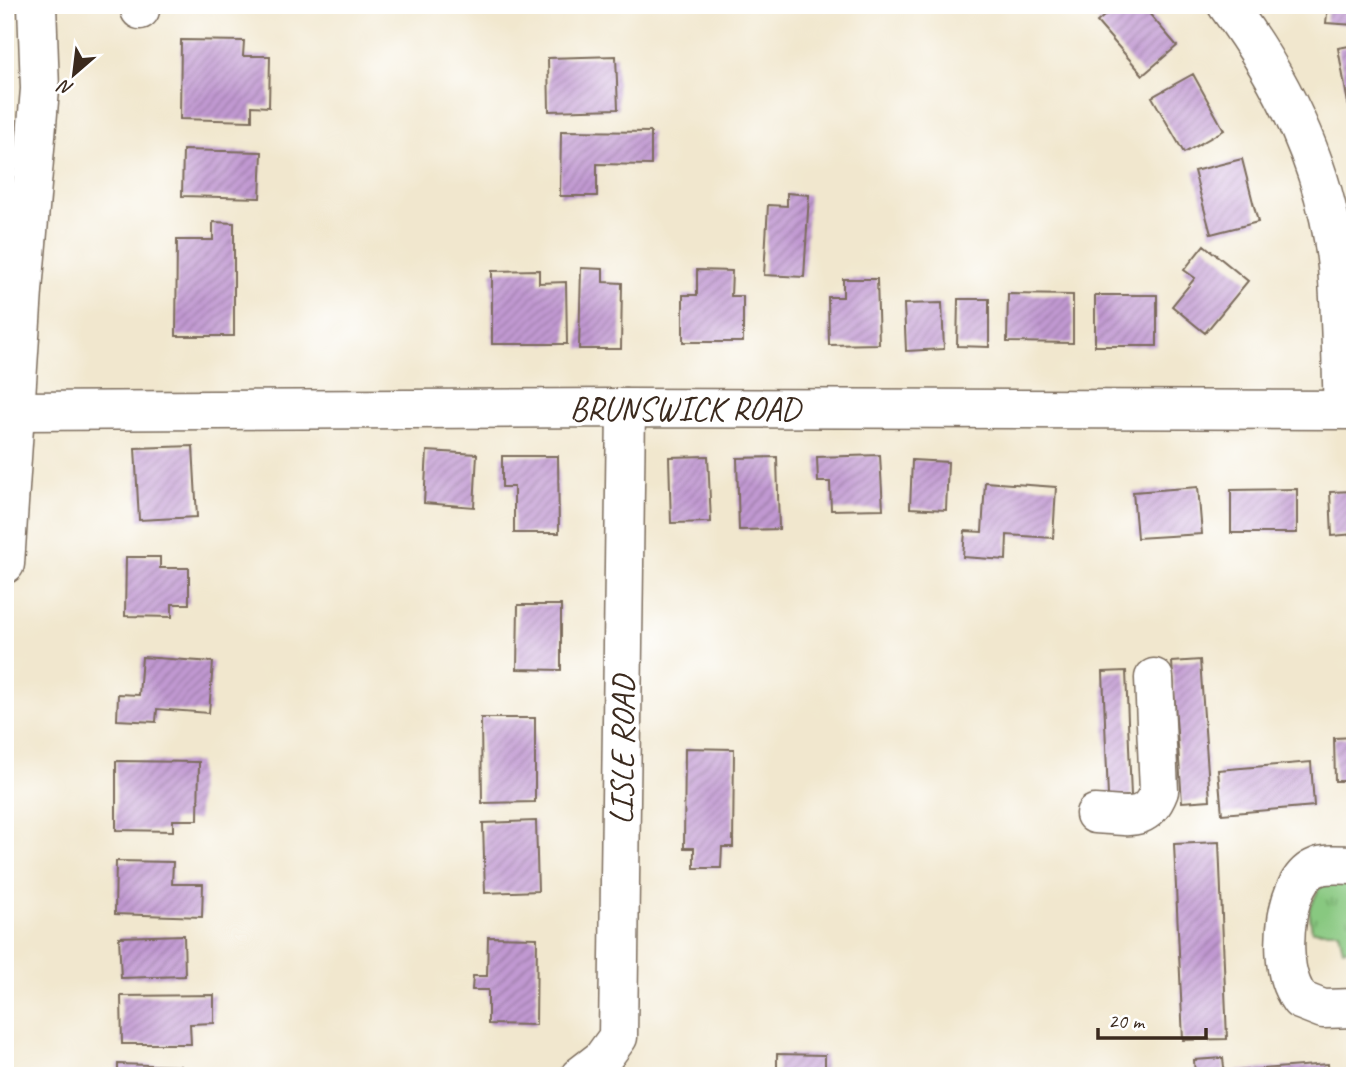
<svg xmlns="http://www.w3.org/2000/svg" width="1360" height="1081" font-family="Caveat,sans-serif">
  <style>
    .grass { fill: url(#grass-tufts); stroke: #62794f; stroke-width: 2 }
    .building { fill: url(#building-hatch) }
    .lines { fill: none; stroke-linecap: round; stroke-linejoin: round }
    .minor-casing { stroke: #7b6c5c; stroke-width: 41 }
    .major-casing { stroke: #7b6c5c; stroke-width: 41 }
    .minor { stroke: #fff; stroke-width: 38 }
    .major { stroke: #fff; stroke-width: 38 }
    .labels { text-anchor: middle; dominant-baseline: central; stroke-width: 7; stroke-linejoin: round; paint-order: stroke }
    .street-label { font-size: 33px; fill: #3b2a1e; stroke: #fff }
  </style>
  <defs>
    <pattern id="grass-tufts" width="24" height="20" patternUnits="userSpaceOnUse" patternTransform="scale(1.75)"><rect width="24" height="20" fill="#88c880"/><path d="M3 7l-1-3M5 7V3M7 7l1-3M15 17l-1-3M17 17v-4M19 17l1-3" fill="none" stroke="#70a368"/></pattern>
    <pattern id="building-hatch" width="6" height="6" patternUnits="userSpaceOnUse" patternTransform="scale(1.75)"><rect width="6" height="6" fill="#c199d2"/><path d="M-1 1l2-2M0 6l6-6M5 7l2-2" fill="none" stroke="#9e7daa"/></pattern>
  </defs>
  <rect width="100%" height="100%" fill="#fff"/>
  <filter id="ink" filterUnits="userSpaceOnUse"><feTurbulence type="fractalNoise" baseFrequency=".0143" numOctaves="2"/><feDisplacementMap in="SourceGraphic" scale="14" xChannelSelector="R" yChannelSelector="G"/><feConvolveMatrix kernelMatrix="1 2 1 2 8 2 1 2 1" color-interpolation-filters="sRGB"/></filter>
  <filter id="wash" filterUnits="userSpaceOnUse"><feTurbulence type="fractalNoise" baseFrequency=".00686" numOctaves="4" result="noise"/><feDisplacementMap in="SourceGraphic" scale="28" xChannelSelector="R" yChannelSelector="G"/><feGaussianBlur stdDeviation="1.57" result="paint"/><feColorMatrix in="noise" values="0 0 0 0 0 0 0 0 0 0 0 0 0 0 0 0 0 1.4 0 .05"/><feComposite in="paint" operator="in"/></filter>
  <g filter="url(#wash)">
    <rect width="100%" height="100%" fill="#f1e7ce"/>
    <!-- grass -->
    <path class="grass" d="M1355,876V948L1343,949L1339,931H1312L1309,910L1320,886Z"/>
    <g id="blocks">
      <!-- building -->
      <path class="building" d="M1117,5H1142L1177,46L1143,75L1097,22Z
        M1328,5H1355V25L1326,23Z
        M181,40L244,41L243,56H270L269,107L252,106V121L180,119Z
        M1355,45V131H1353L1338,48Z
        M616,56L618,109L549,111L548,58Z
        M1193,74L1224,130L1184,153L1152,97Z
        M561,131L651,132V165L597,164V196H560Z
        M183,150L262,152L260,198L182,196Z
        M1242,159L1258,222L1211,234L1194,171Z
        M787,193L809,195L804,277L764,275L768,205L787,206Z
        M213,222L234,223V336H176L177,240H213Z
        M1204,245L1248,281L1205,333L1172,306L1195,278L1184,270Z
        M581,268L603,269V282L622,283L621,349H579Z
        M539,270V283L566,282L567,344H492V271Z
        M697,270L732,271L731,296H743V342H683V295H697Z
        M843,279H877L879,344L829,345L828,297H843Z
        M1008,294L1073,295V343L1007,342Z
        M1095,295H1157V346H1095Z
        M958,299H989V347L957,346Z
        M942,303L944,349L906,351L904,304Z
        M193,446L197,517L139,520L135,448Z
        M427,451L477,454L474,507L424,503Z
        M880,455L883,509L831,510L830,482H818L817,457Z
        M502,456H558L559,533H514V487H502Z
        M708,456L711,522L671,523L669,457Z
        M777,457L779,529L739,530L737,458Z
        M912,460L948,462L946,510L910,508Z
        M985,482L1056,487L1053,538L1007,535L1006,560L963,557L965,531L982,532Z
        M1198,487L1202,534L1137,538L1133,492Z
        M1297,489V533H1231V490Z
        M1355,491V534L1332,536L1330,492Z
        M126,557H160V568H189V604H172V617L125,616Z
        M518,605H561V670L517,669Z
        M142,657L213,662L209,713L157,709L156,722L117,720L118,694L139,695Z
        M1200,660L1210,800L1182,802L1172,662Z
        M1126,671L1131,796L1108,797L1103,672Z
        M481,718H535V802L482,803Z
        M1355,737V781H1335L1334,738Z
        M685,748L734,749L733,847H722L721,868H694V848H684Z
        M116,761L199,762L198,820H173V831L116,830Z
        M1311,762L1314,806L1222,814L1218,770Z
        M536,821L538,891L485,893L483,823Z
        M1219,842L1227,1039L1183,1040L1174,844Z
        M116,861L173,862L172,884H203L202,917L115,914Z
        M184,935L185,976L121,978L119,937Z
        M488,937L537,938L536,1025L488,1024V990H472L473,976H487Z
        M214,995V1023L190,1024L191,1044H122L121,996Z
        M777,1054L825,1055V1076H777Z
        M1223,1058L1225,1076H1195L1194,1060Z
        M118,1064L181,1066V1076H118Z
        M1328,1064L1329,1076H1238L1237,1071Z"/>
    </g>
  </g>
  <g filter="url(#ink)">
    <use href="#blocks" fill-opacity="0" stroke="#7b6c5c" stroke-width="2"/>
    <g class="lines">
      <defs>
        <path id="minor" d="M139,5L140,10
          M1227,5C1284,82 1327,171 1337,267C1341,314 1341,363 1343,410
          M16,411L626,408L1355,410
          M1095,814C1126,815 1146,825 1159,791L1154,678
          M1355,865C1344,865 1327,863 1317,867C1284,879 1280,952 1290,980C1292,987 1296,994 1300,1000L1323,1009L1355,1008
          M580,1076L602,1059L618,1037L626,408"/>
        <path id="major" d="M5,564L23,291L40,89L37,5"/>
      </defs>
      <!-- minor casing -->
      <use href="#minor" class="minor-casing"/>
      <!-- major casing -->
      <use href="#major" class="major-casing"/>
      <!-- minor -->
      <use href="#minor" class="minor"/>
      <!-- major -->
      <use href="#major" class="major"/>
    </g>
  </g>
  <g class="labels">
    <!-- street labels -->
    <g class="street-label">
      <text x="685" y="409">BRUNSWICK ROAD</text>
      <text transform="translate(622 750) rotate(-89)">LISLE ROAD</text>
    </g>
  </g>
  <!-- margin -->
  <rect width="1360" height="1081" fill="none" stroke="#fff" stroke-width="28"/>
  <!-- north arrow -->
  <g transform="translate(74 74) rotate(208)" stroke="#ffffff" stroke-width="5" paint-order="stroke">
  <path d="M0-5L12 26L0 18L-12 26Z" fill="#3b2a1e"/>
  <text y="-10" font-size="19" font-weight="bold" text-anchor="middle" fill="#3b2a1e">N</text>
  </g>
  <!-- scale -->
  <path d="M1098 1028v10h108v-10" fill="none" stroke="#3b2a1e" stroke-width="3.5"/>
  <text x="1108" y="1028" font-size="21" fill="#3b2a1e" stroke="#ffffff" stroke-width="5" paint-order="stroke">20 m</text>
</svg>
